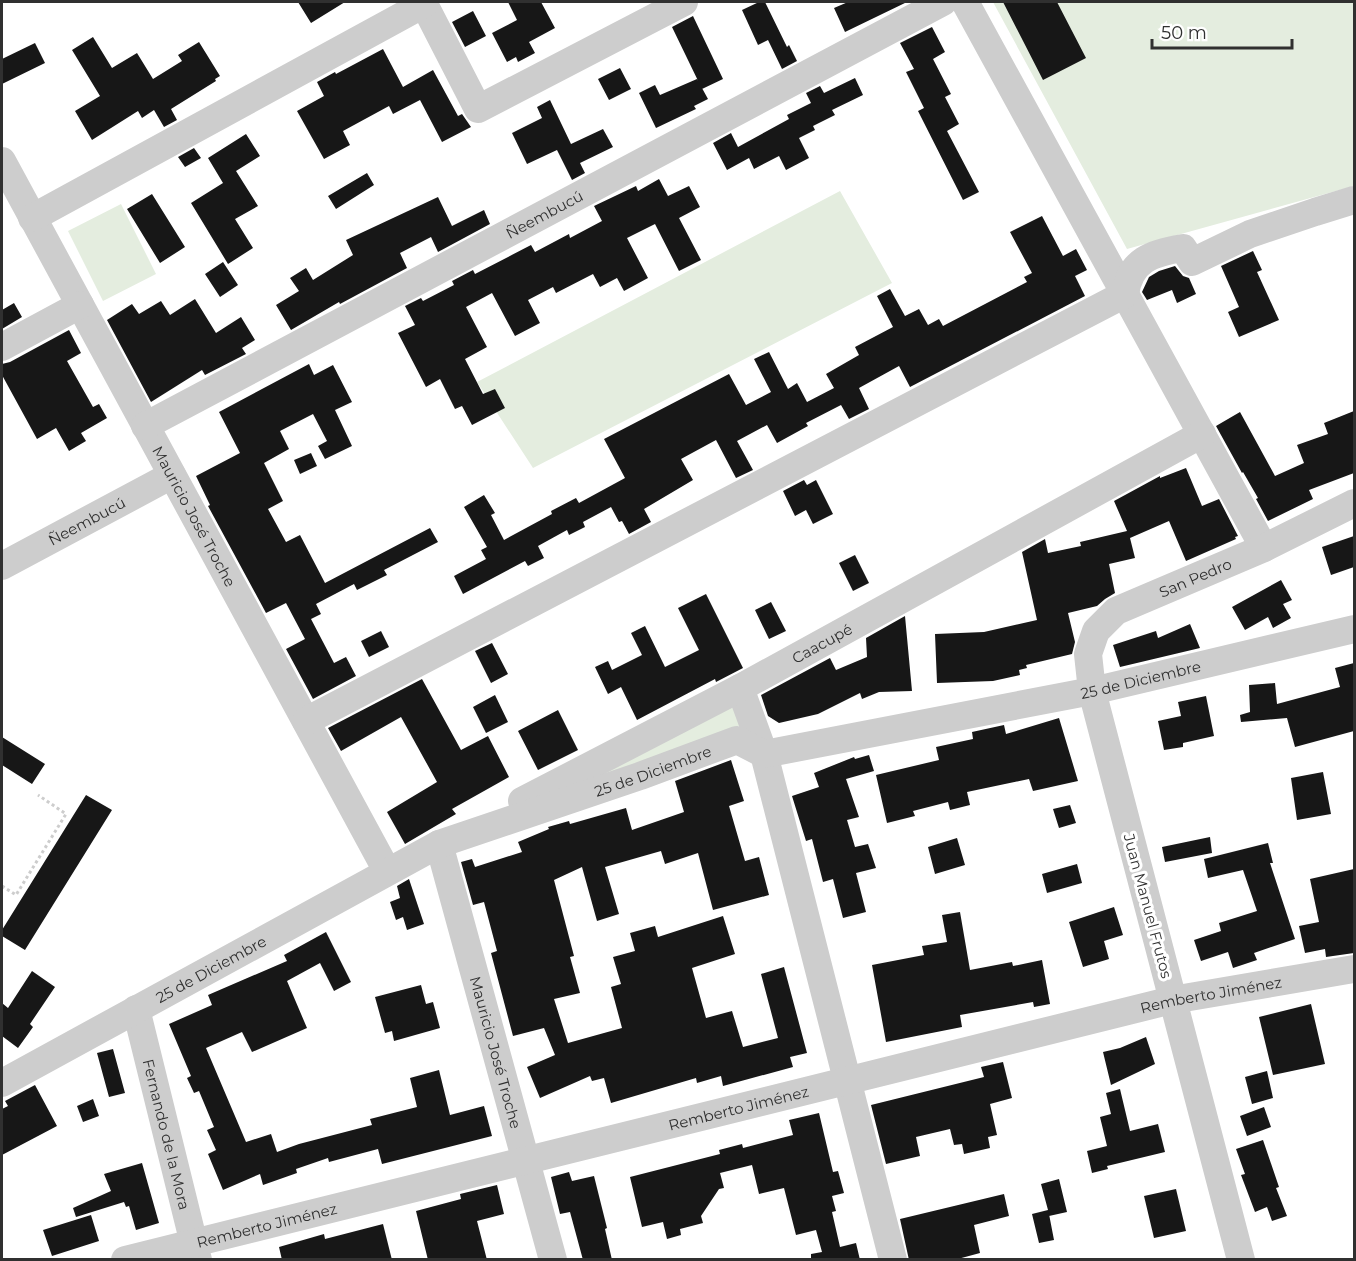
<svg xmlns="http://www.w3.org/2000/svg" width="1356" height="1261" font-family="Montserrat,sans-serif">
  <style>
    .green { fill: #e4eddf }
    .building { fill: #171717 }
    .lines { fill: none; stroke-linecap: round; stroke-linejoin: round }
    .path { stroke: #cdcdcd; stroke-width: 3; stroke-dasharray: 3 3; stroke-linecap: butt }
    .minor { stroke: #cdcdcd; stroke-width: 28 }
    .labels { text-anchor: middle; dominant-baseline: central; stroke-width: 6; stroke-linejoin: round; paint-order: stroke }
    .street-label { font-size: 15px; fill: #303030; stroke: #fff }
  </style>
  <rect width="100%" height="100%" fill="#fff"/>
  <!-- green -->
  <path class="green" d="M993,2H1354V186L1127,249Z
    M840,191L892,283L533,468L477,382Z
    M121,204L156,274L103,301L68,231Z
    M733,702L742,725L537,804Z"/>
  <!-- building -->
  <path class="building" d="M298,2H345L311,23Z
    M508,2H541L555,28L529,42L535,53L518,62L516,57L507,62L492,33L517,20Z
    M759,2H765L787,47L789,45L797,61L782,69L768,40L758,45L742,10Z
    M848,2H907L845,32L834,8Z
    M1003,2H1057L1086,58L1043,80Z
    M473,11L486,36L465,47L452,22Z
    M693,16L723,79L702,89L672,27Z
    M932,27L945,52L933,59L951,94L945,97L959,124L947,131L979,192L963,200L918,111L924,108L906,72L914,69L900,43Z
    M93,37L112,68L137,53L153,79L182,61L178,55L199,42L220,76L215,79L216,81L171,109L177,120L164,127L154,110L142,118L138,111L92,140L75,111L100,96L72,50Z
    M35,43L45,63L2,84V59Z
    M383,49L403,87L433,70L458,116L462,114L471,127L442,142L420,100L393,114L389,106L343,131L350,145L324,159L297,111L324,96L317,82L335,72L336,74Z
    M620,68L631,89L609,100L598,79Z
    M855,78L863,95L832,110L835,115L813,126L815,130L799,138L809,158L786,170L779,156L754,169L749,158L727,170L713,143L731,133L738,147L789,119L787,115L811,103L806,93L820,86L824,93Z
    M697,79L708,99L694,106L696,109L656,128L639,93L655,85L660,95Z
    M550,100L571,144L603,129L613,147L580,163L585,173L572,180L557,150L527,164L512,133L542,118L537,107Z
    M246,134L260,156L236,171L258,206L235,219L253,248L228,264L191,203L223,183L208,158Z
    M194,148L201,158L185,167L178,157Z
    M367,173L374,185L336,209L328,196Z
    M659,179L668,196L689,186L700,207L679,218L701,260L679,271L655,224L627,238L648,278L624,291L617,278L600,287L593,274L556,293L553,287L528,300L540,323L515,336L492,293L466,307L487,347L465,359L483,394L495,389L505,408L472,425L462,406L455,409L440,379L426,387L398,333L415,325L405,306L421,298L423,301L454,285L452,281L473,270L475,274L531,245L535,252L569,234L570,238L602,221L594,206L636,186L638,191Z
    M152,194L185,247L160,263L127,209Z
    M438,197L452,226L484,210L490,224L438,252L431,237L400,253L407,268L340,304L339,302L291,330L276,305L299,291L290,278L306,268L313,280L353,255L346,240Z
    M1042,216L1063,256L1076,249L1087,270L1075,276L1085,296L910,387L899,366L859,388L869,409L849,419L841,405L806,423L808,426L777,443L767,425L737,441L753,470L736,478L716,440L681,459L693,480L644,509L651,522L629,534L622,521L619,522L611,507L583,522L585,527L569,535L567,530L538,546L544,558L528,566L525,561L463,594L454,576L486,559L481,550L487,547L464,507L484,495L495,513L491,515L504,540L552,514L551,511L576,498L579,503L625,478L604,439L729,374L746,405L771,392L754,359L769,352L788,389L797,383L807,402L834,388L826,374L859,355L855,347L893,327L877,296L890,289L905,316L919,309L928,325L939,319L943,326L1027,282L1024,277L1032,273L1010,232Z
    M1253,251L1262,270L1257,272L1279,320L1239,337L1228,312L1239,307L1221,266Z
    M223,262L238,285L220,297L205,274Z
    M1175,266L1183,276L1189,278L1196,294L1177,303L1172,290L1147,300L1142,292L1149,277L1159,271Z
    M195,299L216,333L241,317L255,340L242,348L246,354L205,375L202,370L151,402L107,320L132,304L139,314L161,301L170,315Z
    M14,303L22,317L2,329V310Z
    M69,330L81,353L67,361L93,407L99,404L107,418L81,433L86,441L69,451L56,428L37,439L2,375V364L10,362Z
    M309,364L314,375L333,365L352,402L335,410L352,446L325,459L318,446L327,441L313,414L280,431L289,449L264,463L283,501L268,509L286,542L300,535L325,583L430,528L438,542L384,570L387,575L357,590L354,584L316,604L321,614L311,619L334,663L346,657L356,676L313,699L286,649L305,639L286,603L266,613L208,506L210,505L196,476L240,453L219,412Z
    M1354,411V473L1309,490L1313,499L1268,521L1256,499L1258,498L1243,472L1242,473L1216,426L1240,412L1275,476L1304,463L1297,445L1328,434L1324,423Z
    M311,453L317,466L300,474L294,460Z
    M1186,468L1202,506L1219,499L1238,536L1235,537L1236,539L1186,561L1169,521L1130,538L1135,558L1109,564L1115,593L1105,599L1097,606L1068,613L1075,642L1072,654L1026,665L1027,668L1019,670L1020,675L993,681L937,683L935,634L984,632L1037,620L1022,552L1045,539L1048,553L1081,546L1080,542L1127,531L1114,501L1160,476V478Z
    M804,480L807,485L816,480L833,514L813,524L806,510L795,516L783,491Z
    M1354,536V567L1331,575L1322,547Z
    M855,555L869,583L853,591L839,563Z
    M1281,580L1292,600L1283,604L1291,618L1273,628L1268,617L1245,630L1232,607Z
    M706,594L743,668L716,682L715,679L637,720L621,687L608,694L595,667L608,661L612,670L642,655L631,633L645,626L665,667L699,650L678,608Z
    M771,602L786,631L769,639L755,610Z
    M905,616L912,691L879,692L862,699L860,693L818,714L779,723L768,716L761,695L830,658L836,670L867,657L866,638Z
    M1190,624L1200,648L1120,667L1113,645L1156,631L1158,638Z
    M381,631L389,647L369,657L361,641Z
    M492,643L508,674L491,683L475,651Z
    M1354,663V731L1295,747L1287,718L1241,722L1240,715L1250,712L1249,685L1275,683L1277,704L1340,687L1335,668Z
    M422,679L461,750L488,736L509,777L452,809L456,814L405,844L387,812L437,782L401,717L341,751L328,728Z
    M495,695L508,722L486,733L473,707Z
    M1206,696L1214,736L1183,743V747L1164,750L1158,721L1181,716L1178,702Z
    M558,710L578,750L538,770L518,731Z
    M1059,718L1078,781L1033,791L1029,779L967,792L970,805L950,810L948,802L913,811L915,816L887,823L876,775L939,760L936,747L973,739L972,732L1004,725L1006,734Z
    M2,737L45,764L32,784L2,765Z
    M869,755L874,771L846,779L859,817L847,820L855,847L868,844L876,868L856,873L866,912L843,918L833,879L823,882L812,839L806,841L792,796L819,787L814,773L854,757L855,759Z
    M731,760L744,801L729,806L745,861L759,857L769,895L713,910L698,853L665,864L661,851L605,867L619,914L597,921L582,867L554,880L574,956L570,957L580,993L554,999L568,1043L622,1028L611,987L621,984L613,957L635,951L630,933L655,926L658,937L723,916L735,954L692,968L706,1018L732,1011L743,1047L778,1038L761,974L784,967L807,1053L790,1057L793,1067L723,1086L721,1076L697,1083L696,1078L611,1103L604,1078L592,1081L590,1076L540,1098L527,1067L555,1055L544,1028L513,1036L491,953L497,951L484,902L473,905L461,862L472,859L475,867L522,852L518,842L549,829L548,827L569,821L570,824L626,808L632,830L684,812L675,781Z
    M1323,772L1331,814L1297,820L1291,778Z
    M86,795L112,810L25,950L2,936V930Z
    M1070,805L1076,823L1059,828L1053,809Z
    M1210,837L1212,853L1165,862L1162,847Z
    M957,838L965,865L935,874L928,847Z
    M1268,843L1273,863H1270L1295,939L1254,953L1257,960L1233,968L1228,952L1201,961L1194,940L1221,931L1219,923L1257,911L1243,870L1208,878L1204,859Z
    M1077,864L1082,883L1047,893L1042,874Z
    M1354,869V953L1326,957L1325,949L1305,953L1299,926L1319,922L1310,879Z
    M409,879L424,924L407,930L403,917L396,920L390,902L400,898L397,886Z
    M1114,907L1123,935L1104,941L1109,959L1083,967L1069,922Z
    M960,912L970,970L1012,962L1013,966L1042,960L1050,1004L1034,1007L1033,1002L960,1015L962,1027L886,1042L872,965L924,955L922,946L947,942L942,915Z
    M326,932L351,982L334,991L320,963L287,981L307,1028L252,1052L242,1032L206,1048L246,1142L271,1134L277,1152L299,1144L372,1125L370,1119L417,1107L410,1078L439,1070L450,1115L484,1106L492,1136L382,1164L378,1149L329,1162L328,1158L296,1169L297,1173L263,1185L260,1174L223,1190L208,1154L216,1150L207,1130L214,1127L199,1091L194,1093L187,1078L191,1076L169,1024L212,1005L208,995L287,961L284,955Z
    M32,971L55,987L30,1024L33,1027L18,1048L2,1036V1003L8,1008Z
    M421,985L426,1004L433,1002L440,1028L394,1041L392,1031L385,1033L375,997Z
    M1311,1004L1325,1064L1273,1075L1259,1017Z
    M1146,1037L1155,1064L1111,1085L1103,1052L1120,1048Z
    M113,1049L125,1093L109,1097L97,1053Z
    M1003,1062L1012,1098L990,1104L997,1135L988,1137L990,1148L964,1154L962,1144L954,1145L950,1129L916,1137L920,1156L886,1164L871,1105L984,1077L981,1067Z
    M1267,1071L1273,1098L1252,1104L1245,1077Z
    M35,1085L57,1126L2,1155V1109L8,1106L5,1101Z
    M1120,1089L1130,1131L1158,1124L1165,1152L1107,1166L1108,1169L1092,1173L1087,1151L1107,1146L1100,1117L1111,1114L1106,1093Z
    M93,1099L99,1116L83,1122L77,1106Z
    M1264,1107L1271,1127L1247,1136L1240,1116Z
    M819,1113L833,1172L838,1171L844,1193L832,1196L836,1211L832,1212L840,1247L856,1243L860,1260H811V1254L822,1252L816,1230L796,1235L784,1188L759,1194L752,1165L720,1173L724,1188L719,1189L701,1216L703,1223L680,1229L681,1235L667,1239L663,1222L642,1227L630,1177L720,1154L719,1150L742,1144L743,1148L793,1135L789,1120Z
    M1263,1140L1279,1187L1276,1188L1287,1216L1272,1221L1267,1207L1255,1212L1241,1175L1245,1174L1236,1149Z
    M142,1163L159,1223L136,1230L129,1206L126,1207L124,1202L76,1217L73,1208L111,1191L104,1174Z
    M569,1172L572,1181L594,1176L607,1228L605,1229L612,1260H583L570,1212L560,1214L551,1177Z
    M1059,1179L1067,1212L1049,1216V1214L1054,1240L1039,1243L1032,1214L1048,1210L1041,1184Z
    M497,1185L504,1214L477,1221L487,1260H428L416,1211L461,1199L460,1194Z
    M1176,1189L1186,1231L1154,1238L1144,1196Z
    M1004,1194L1009,1216L974,1225L980,1253L954,1260H909L900,1219Z
    M91,1215L99,1241L52,1256L43,1230Z
    M383,1224L392,1260H282L279,1247L324,1234L325,1239Z"/>
  <g class="lines">
    <!-- path -->
    <path class="path" d="M2,886L16,895L66,814L38,795"/>
    <!-- minor -->
    <g class="minor">
      <path d="M423,2L478,109L684,2"/>
      <path d="M965,2L1264,548"/>
      <path id="s1" d="M2,161L387,871"/>
      <path d="M32,218L424,4"/>
      <path d="M2,347L80,305"/>
      <path id="s2" d="M145,426L943,2"/>
      <path id="s3" d="M2,566L172,475"/>
      <path d="M740,688L764,754L893,1260"/>
      <path d="M306,721L1125,294C1130,260 1152,253 1183,248L1192,262L1250,234L1315,212L1354,200"/>
      <path id="s4" d="M522,801L740,688L1202,434"/>
      <path id="s5" d="M439,844L553,1260"/>
      <path id="s6" d="M136,1009L198,1260"/>
      <path id="s7" d="M2,1083L439,844L640,776L737,740L764,754L1092,691L1354,629"/>
      <path id="s8" d="M125,1260L1172,1000L1354,969"/>
      <path id="s9" d="M1241,1260L1092,691L1088,654L1096,631L1116,611L1264,548L1354,503"/>
    </g>
  </g>
  <g class="labels">
    <!-- street labels -->
    <g class="street-label">
      <text stroke="none"><textPath href="#s2" startOffset="452">Ñeembucú</textPath></text>
      <text stroke="none"><textPath href="#s1" startOffset="404">Mauricio José Troche</textPath></text>
      <text stroke="none"><textPath href="#s3" startOffset="96">Ñeembucú</textPath></text>
      <text stroke="none"><textPath href="#s9" startOffset="764">San Pedro</textPath></text>
      <text stroke="none"><textPath href="#s4" startOffset="339">Caacupé</textPath></text>
      <text stroke="none"><textPath href="#s7" startOffset="1228">25 de Diciembre</textPath></text>
      <text stroke="none"><textPath href="#s7" startOffset="724">25 de Diciembre</textPath></text>
      <text transform="translate(1148 906) rotate(75)">Juan Manuel Frutos</text>
      <text stroke="none"><textPath href="#s7" startOffset="238">25 de Diciembre</textPath></text>
      <text stroke="none"><textPath href="#s8" startOffset="1118">Remberto Jiménez</textPath></text>
      <text stroke="none"><textPath href="#s5" startOffset="216">Mauricio José Troche</textPath></text>
      <text stroke="none"><textPath href="#s8" startOffset="632">Remberto Jiménez</textPath></text>
      <text stroke="none"><textPath href="#s6" startOffset="129">Fernando de la Mora</textPath></text>
      <text stroke="none"><textPath href="#s8" startOffset="146">Remberto Jiménez</textPath></text>
    </g>
  </g>
  <!-- border -->
  <rect width="1356" height="1261" fill="none" stroke="#303030" stroke-width="6"/>
  <!-- scale -->
  <path d="M1152 39v9h140v-9" fill="none" stroke="#303030" stroke-width="3"/>
  <text x="1161" y="39" font-size="18" fill="#303030" stroke="#ffffff" stroke-width="4.5" paint-order="stroke">50 m</text>
</svg>
